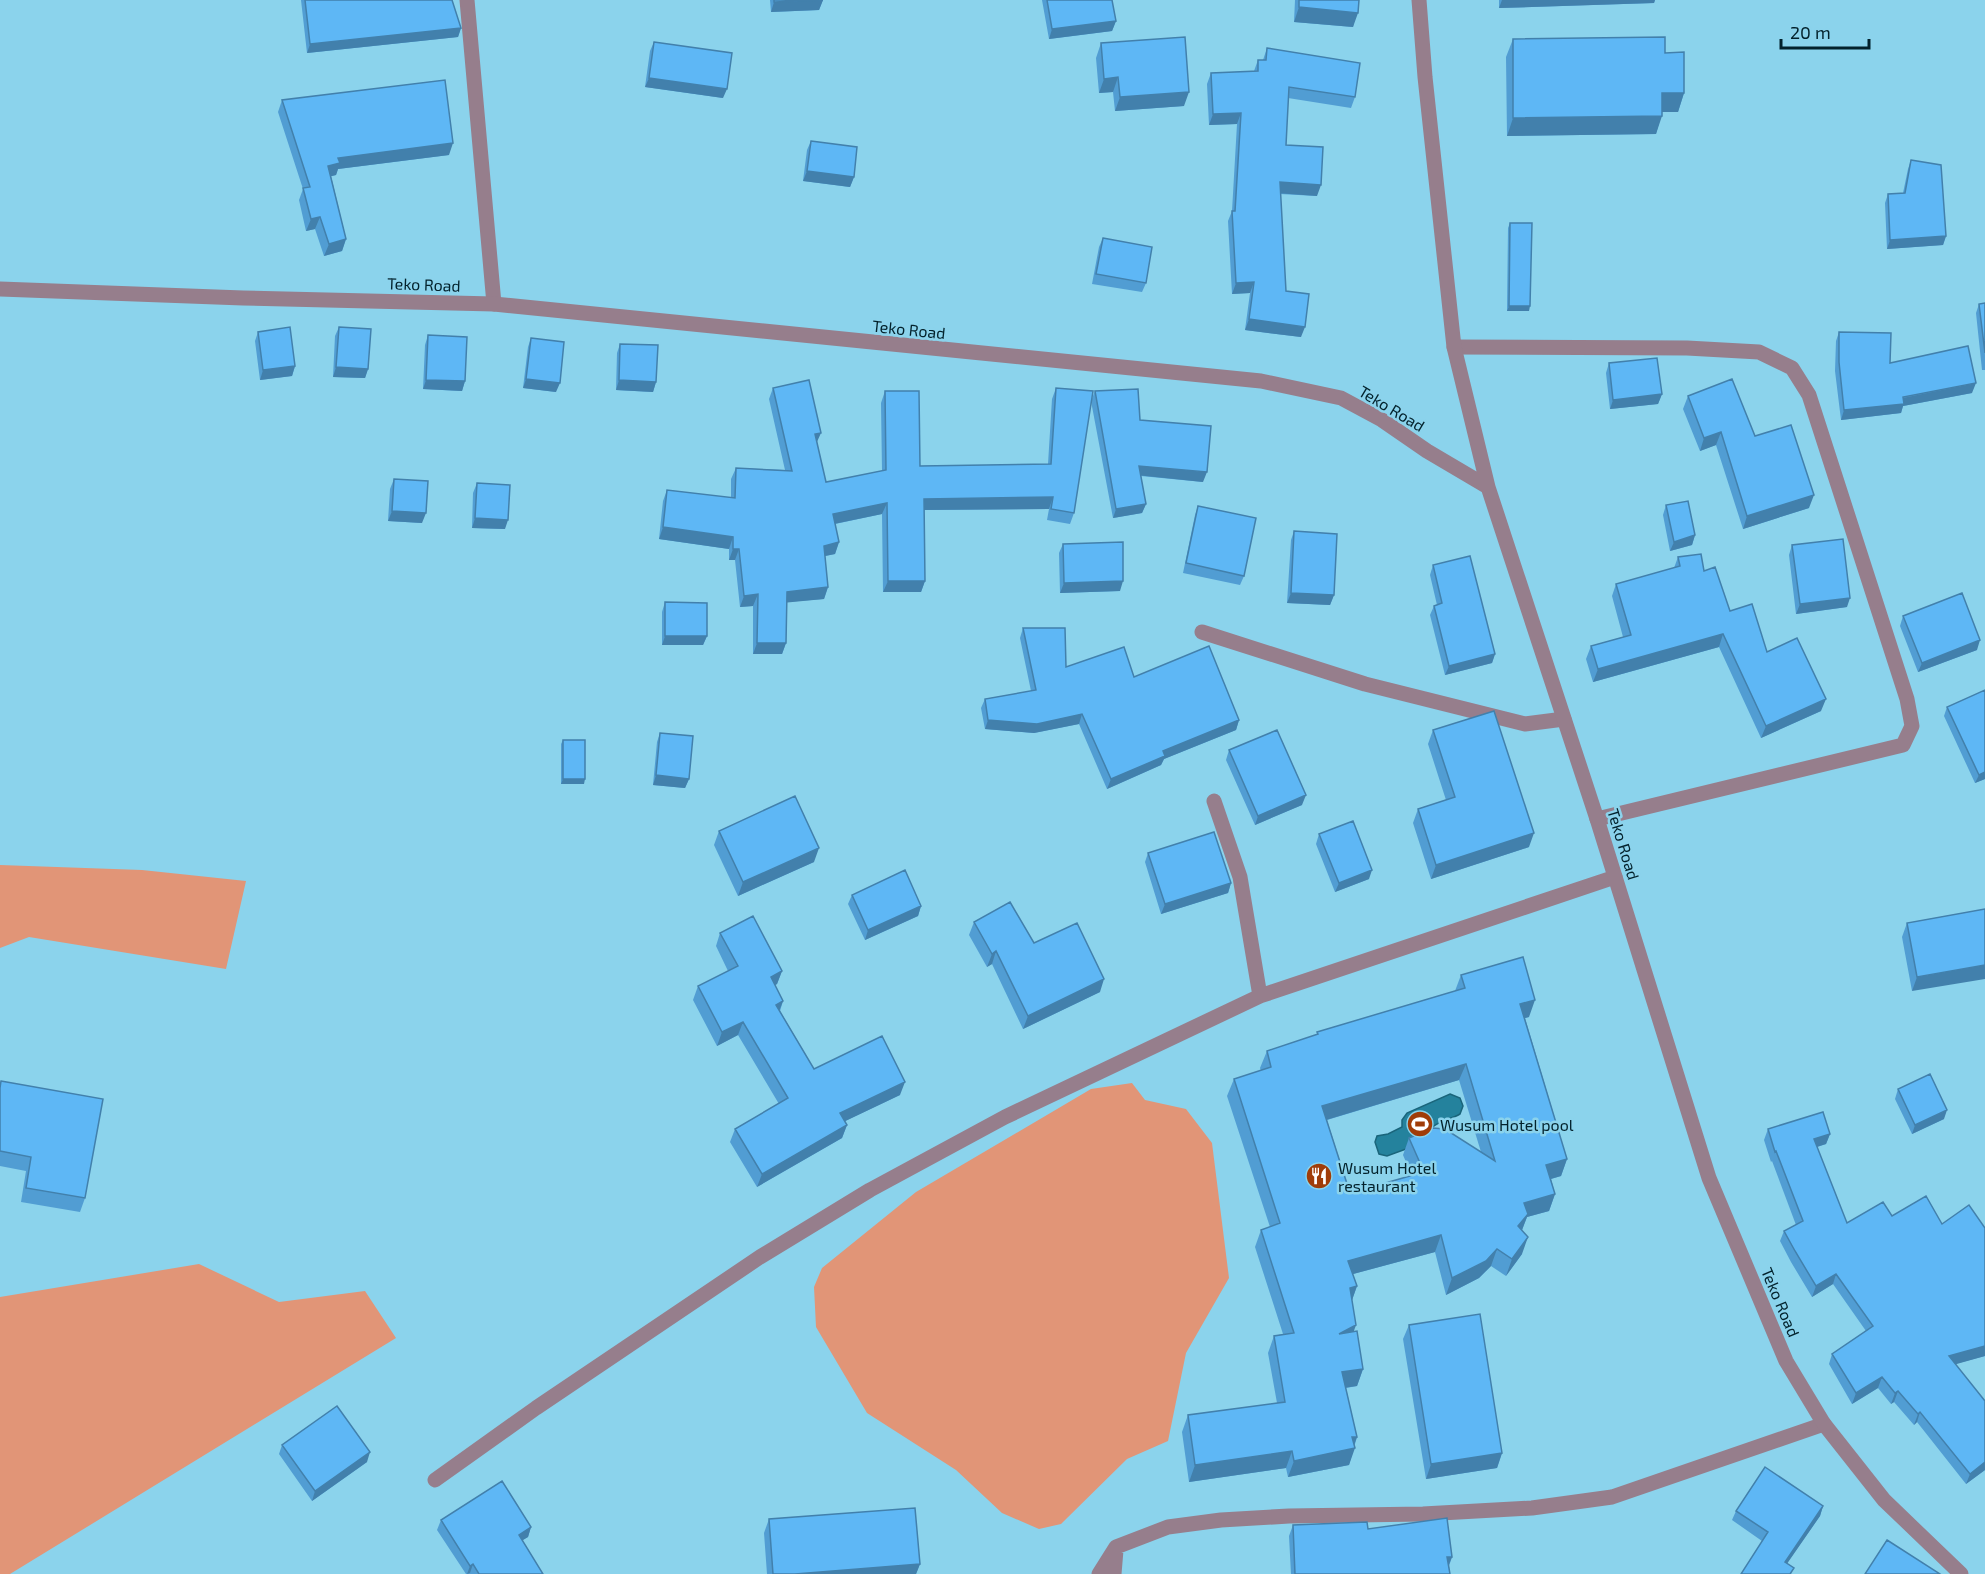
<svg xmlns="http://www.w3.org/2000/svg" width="1985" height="1574" font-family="'Exo 2',sans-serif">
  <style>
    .green { fill: #e19577 }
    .water { fill: #24829d; stroke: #1a657b; stroke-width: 1.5 }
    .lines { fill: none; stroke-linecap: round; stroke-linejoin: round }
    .minor { stroke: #967e8c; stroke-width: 15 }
    .tertiary { stroke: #967e8c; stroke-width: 15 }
    .wall { fill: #519dd3; fill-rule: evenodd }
    .shaded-wall { fill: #4280ac }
    .building { fill: #5eb7f5; stroke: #4280ac; stroke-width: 1.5; fill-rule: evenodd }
    .labels { text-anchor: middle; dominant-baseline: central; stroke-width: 5; stroke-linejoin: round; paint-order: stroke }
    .street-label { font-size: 16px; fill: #03222c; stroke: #8bd3ec }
    .poi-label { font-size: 16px; fill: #03222c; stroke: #8bd3ec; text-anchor: start }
  </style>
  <rect width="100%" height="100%" fill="#8bd3ec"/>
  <!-- green -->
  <path class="green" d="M0,865L142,870L246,881L226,969L29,937L0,948Z
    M1132,1083L1145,1100L1186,1109L1212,1143L1229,1278L1186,1353L1168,1441L1127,1459L1061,1524L1039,1529L1002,1513L956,1470L867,1413L816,1327L814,1287L822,1268L916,1192L1091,1089Z
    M199,1264L279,1302L365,1291L396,1338L10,1574H0V1297Z"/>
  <!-- water -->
  <path class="water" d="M1450,1094L1460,1098L1463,1106L1460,1114C1447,1122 1427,1121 1428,1141L1387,1156L1379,1154L1375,1142L1377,1136L1388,1134L1402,1127V1120L1407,1113Z"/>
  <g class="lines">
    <!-- minor -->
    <path class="minor" d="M467,0L494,304
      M1454,347L1687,348L1759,352L1792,368L1809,395L1907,699L1912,726L1903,745L1597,819
      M1202,632L1365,684L1525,724L1564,719
      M1214,801L1240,877L1260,996
      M435,1480L536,1408L760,1257L870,1190L1005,1117L1260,996L1615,877
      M1099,1574L1116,1547L1168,1527L1221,1520L1289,1516L1423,1514L1532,1508L1612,1497L1824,1424
      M1114,1574L1116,1550"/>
    <!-- tertiary -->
    <path class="tertiary" d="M1419,0L1425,77L1454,347L1488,487
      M0,289L243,298L494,304L1261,381L1341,398L1382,420L1427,451L1488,487L1597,819L1709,1178L1786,1361L1824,1424L1884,1500L1961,1574"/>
  </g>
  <!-- wall -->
  <path class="wall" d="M301,0H452L461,28L458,37L307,53Z
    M770,0H823L819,10L771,12Z
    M1042,0H1112L1116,21L1112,31L1049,39Z
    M1295,0H1359L1353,27L1294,22Z
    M1499,0H1655L1654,3L1499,8Z
    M1513,39L1665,53L1684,93L1678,112H1662L1656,134L1507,136L1506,57Z
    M654,42L723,98L645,87L650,51Z
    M1101,43L1184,106L1115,111L1113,92L1099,93L1096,58Z
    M1267,48L1355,97L1351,108L1288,98L1286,145L1317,196L1280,194L1286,291L1301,337L1245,330L1250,293L1232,294L1228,221L1232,211L1237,124L1209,125L1207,84L1211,73L1254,71L1258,60H1263Z
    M282,100L449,155L338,169L336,175L331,176L346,239L342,251L324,256L315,229L306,231L299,200L303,189L278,112Z
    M811,141L854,177L850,187L803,181L807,150Z
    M1911,160L1946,236L1943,245L1887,249L1885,203L1888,194L1903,193L1908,169Z
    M1510,223L1529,311H1507L1508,228Z
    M1103,238L1146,283L1142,292L1092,284L1099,247Z
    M1985,303V370H1982L1976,313L1979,304Z
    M339,327L368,369L365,378L333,377L335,336Z
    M258,332L295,366L292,376L260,380L255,341Z
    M1839,332L1890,363L1972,393L1903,406L1901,413L1841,420L1835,371L1836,341Z
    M428,335L465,381L462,391L423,389L425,345Z
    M531,338L556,392L523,388L528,347Z
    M620,344L656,382L653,392L616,390L617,353Z
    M1609,363L1662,394L1658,404L1610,409L1606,373Z
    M773,388L817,442L826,482L882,471L881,403L885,391L920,466L1048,464L1052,399L1056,388L1074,513L1070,524L1047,520L1049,509L924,510L925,581L921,592H883L882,514L835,524L839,542L835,554L825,556L828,587L824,599L786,602V643L782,654H753V606L740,607L735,560H729V549L659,539L663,501L667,490L731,498V479L736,468L785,470L769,399Z
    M1095,391L1140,420L1203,482L1141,476L1146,504L1142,513L1113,518L1091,401Z
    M1688,396L1755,436L1809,508L1743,529L1716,445L1700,451L1683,409Z
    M394,479L422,523L388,521L390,489Z
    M477,483L505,529L472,528L473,493Z
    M1666,505L1695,535L1692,545L1670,551L1663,515Z
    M1198,506L1244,576L1240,585L1183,573L1195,515Z
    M1294,531L1334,595L1330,605L1287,603L1291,540Z
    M1063,544L1120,591L1060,593L1059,553Z
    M1792,545L1847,607L1796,614L1789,555Z
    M1678,557L1704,571L1730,611L1821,711L1761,738L1719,647L1593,682L1586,659L1591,646L1623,637L1612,596L1616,584L1674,568Z
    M1433,565L1495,654L1492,663L1445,675L1430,615L1434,606L1437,605L1430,575Z
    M665,602L707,636L703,645H662V612Z
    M1903,616L1977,650L1918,672L1900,626Z
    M1023,628L1066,667L1134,677L1239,720L1236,730L1164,759L1161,765L1107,789L1079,724L1034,733L985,729L981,708L985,699L1031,691L1020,638Z
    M1985,690V779L1975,783L1944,716L1947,707Z
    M1433,730L1529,847L1431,879L1413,823L1418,809L1446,800L1428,744Z
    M660,733L689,779L685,788L653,785L657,742Z
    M563,740L584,784H561V744Z
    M1229,750L1302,805L1255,825L1226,760Z
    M719,831L814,862L738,896L714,845Z
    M1319,834L1369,879L1335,892L1316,844Z
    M1148,853L1231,883L1228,893L1161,914L1145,862Z
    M852,895L921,906L918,916L865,940L848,904Z
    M1985,909L1912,991L1902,937L1907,923Z
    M974,922L1100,992L1023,1029L992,964L987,967L969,935Z
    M720,933L782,971L777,984L775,985L783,1001L780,1011L814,1069L900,1095L845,1121L847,1125L842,1138L757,1187L730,1142L735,1129L779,1104L738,1035L717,1046L693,1000L698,986L728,971L716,946Z
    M1461,975L1529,1017L1525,1018L1567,1159L1561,1176L1551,1179L1555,1194L1549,1211L1527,1217L1522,1230V1254L1506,1276L1491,1266L1479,1278L1446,1295L1435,1252L1353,1274L1357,1286L1352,1300L1354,1332L1363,1369L1357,1386L1346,1388L1357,1437L1349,1465L1288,1477L1286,1468L1189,1482L1182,1432L1188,1415L1277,1403L1268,1353L1274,1336L1283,1334L1255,1247L1261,1230L1270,1227L1227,1096L1234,1079L1261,1071L1260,1068L1267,1051L1316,1035L1317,1032L1455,991ZM1459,1080L1481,1152L1409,1138L1403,1155L1412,1176L1350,1193L1327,1120Z
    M1,1081L85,1198L80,1212L21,1202L26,1171L0,1166V1084Z
    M1898,1089L1944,1119L1912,1134L1895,1099Z
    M1768,1129L1830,1134L1826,1144L1817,1147L1847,1223L1892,1216L1985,1356L1955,1364L1985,1401V1470L1966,1484L1917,1422L1914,1425L1894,1402L1891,1404L1878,1388L1852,1404L1829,1364L1832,1354L1866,1331L1833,1284L1812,1297L1791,1262L1780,1241L1784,1231L1796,1225L1772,1161L1771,1162L1764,1140Z
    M1409,1325L1502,1453L1497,1468L1426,1479L1403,1339Z
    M282,1445L367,1462L312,1501L279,1454Z
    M1823,1506L1820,1516L1787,1563L1792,1574L1762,1541L1732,1520L1736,1511Z
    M769,1519L920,1564L916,1574H767L764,1533Z
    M441,1520L531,1527L528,1537L522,1540L543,1574H466L437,1530Z
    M1293,1525L1368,1529L1452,1557L1449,1566L1450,1574H1291L1289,1536Z"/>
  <!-- shaded-wall -->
  <path class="shaded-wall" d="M823,0L819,10L771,12L774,2Z
    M1502,0H1655L1654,3L1499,8Z
    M1299,7L1358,13L1353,27L1294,22Z
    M1116,21L1112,31L1049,39L1052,29Z
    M461,28L458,37L307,53L310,44Z
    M1118,77L1113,92L1099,93L1104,79Z
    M649,78L727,89L723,98L645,87Z
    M1189,92L1184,106L1115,111L1120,97Z
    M1662,93H1684L1678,112H1655Z
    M1241,113L1237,124L1209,125L1213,114Z
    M1662,116L1656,134L1507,136L1513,118Z
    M453,143L449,155L338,169L336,175L324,178L328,166L338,158Z
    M807,171L854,177L850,187L803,181Z
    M1280,182L1321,185L1317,196L1276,193Z
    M320,217L315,229L306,231L311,219Z
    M1946,236L1943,245L1887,249L1890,240Z
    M346,239L342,251L324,256L329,244Z
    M1254,282L1250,293L1232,294L1236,283Z
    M1509,306H1530L1529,311H1507Z
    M1249,319L1305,327L1301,337L1245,330Z
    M295,366L292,376L260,380L263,370Z
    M336,367L368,369L365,378L333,377Z
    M526,379L560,383L556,392L523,388Z
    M426,380L465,381L462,391L423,389Z
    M619,380L656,382L653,392L616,390Z
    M1976,383L1972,393L1903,406L1901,413L1841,420L1844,410Z
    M1662,394L1658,404L1610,409L1613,400Z
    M1721,432L1716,445L1700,451L1704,438Z
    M821,433L816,444L815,434Z
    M1139,466L1207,472L1203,482L1136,475Z
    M1814,495L1809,508L1743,529L1747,516Z
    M1053,497L1049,509L920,510L924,499Z
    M887,503L882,514L829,525L833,514Z
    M1146,504L1142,513L1113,518L1116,509Z
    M392,511L426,513L422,523L388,521Z
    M475,518L508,520L505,529L472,528Z
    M663,527L733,537L729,549L659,539Z
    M1695,535L1692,545L1670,551L1674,542Z
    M839,542L835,554L820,557L824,546Z
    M733,549H739L735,560H729Z
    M888,581H925L921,592H883Z
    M1123,581L1120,591L1060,593L1064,583Z
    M828,587L824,599L782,603L787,592Z
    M1291,593L1334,595L1330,605L1287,603Z
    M758,594L753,606L740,607L744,596Z
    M1850,598L1847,607L1796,614L1800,604Z
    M1723,634L1719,647L1593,682L1598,669Z
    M665,636H707L703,645H662Z
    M1980,640L1977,650L1918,672L1922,663Z
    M757,643H786L782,654H753Z
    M1495,654L1492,663L1445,675L1449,666Z
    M1826,699L1821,711L1761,738L1766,726Z
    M1082,714L1079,724L1034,733L985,729L988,720Z
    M1239,720L1236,730L1164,759L1161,765L1107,789L1111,779L1163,751Z
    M1985,772V779L1975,783L1979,775Z
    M656,775L689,779L685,788L653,785Z
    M563,779H585L584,784H561Z
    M1306,795L1302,805L1255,825L1258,816Z
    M1534,833L1529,847L1431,879L1436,865Z
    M819,848L814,862L738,896L743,882Z
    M1372,870L1369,879L1335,892L1339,883Z
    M1231,883L1228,893L1161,914L1165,904Z
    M921,906L918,916L865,940L868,930Z
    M996,951L992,964L987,967L992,954Z
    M1985,965V979L1912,991L1917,977Z
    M782,971L777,984L766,990L771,977Z
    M1104,979L1100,992L1023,1029L1028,1016Z
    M1535,1000L1529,1017L1514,1021L1520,1004Z
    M783,1001L778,1014L776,1005Z
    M743,1022L738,1035L717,1046L722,1032Z
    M1466,1064L1459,1080L1316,1123L1322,1106Z
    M905,1082L900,1095L835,1126L840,1113Z
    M1947,1110L1944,1119L1912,1134L1915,1125Z
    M847,1125L842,1138L757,1187L762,1174Z
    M1830,1134L1826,1144L1810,1149L1814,1139Z
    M1567,1159L1561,1176L1540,1182L1546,1165Z
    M1555,1194L1549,1211L1527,1217L1522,1230L1512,1243L1524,1203Z
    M1441,1235L1435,1252L1342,1277L1348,1261Z
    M1528,1237L1522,1254L1506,1276L1512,1259Z
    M1497,1249L1491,1266L1479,1278L1446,1295L1452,1278Z
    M1836,1274L1833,1284L1812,1297L1816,1286Z
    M1357,1286L1351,1303L1350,1288Z
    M1356,1325L1350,1342L1339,1334Z
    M1985,1346V1356L1946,1367L1949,1356Z
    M1363,1369L1357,1386L1336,1389L1342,1372Z
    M1882,1377L1878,1388L1852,1404L1856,1393Z
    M1898,1391L1894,1402L1891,1404L1895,1393Z
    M1920,1412L1917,1422L1914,1425L1918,1414Z
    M1352,1437H1357L1353,1448H1355L1349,1465L1288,1477L1294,1461Z
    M1292,1451L1286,1468L1189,1482L1195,1465Z
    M370,1452L367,1462L312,1501L315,1491Z
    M1502,1453L1497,1468L1426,1479L1431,1464Z
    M1985,1462V1470L1966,1484L1970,1474Z
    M1823,1506L1820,1516L1782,1571L1785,1562Z
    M531,1527L528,1537L515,1545L519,1535Z
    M1447,1557H1452L1448,1567Z
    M473,1564L470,1573L467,1574L470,1566Z
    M920,1564L916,1574H795Z"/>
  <!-- building -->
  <path class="building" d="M305,0H452L461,28L310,44Z
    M774,0H823L774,2Z
    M1047,0H1112L1116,21L1052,29Z
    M1299,0H1359L1358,13L1299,7Z
    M1185,37L1189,92L1120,97L1118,77L1104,79L1101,43Z
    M1665,37V53L1684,52V93H1662V116L1513,118V39Z
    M654,42L732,53L727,89L649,78Z
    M1267,48L1360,63L1355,97L1289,87L1286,145L1323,147L1321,185L1280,182L1286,291L1309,294L1305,327L1249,319L1254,282L1236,283L1232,211H1235L1241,113L1213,114L1211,73L1258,71V60H1266Z
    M445,80L453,143L338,158L340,163L328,166L346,239L329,244L320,217L311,219L303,188L310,187L282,100Z
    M811,141L857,147L854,177L807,171Z
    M1911,160L1941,165L1946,236L1890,240L1888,194L1905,193Z
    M1510,223H1532L1530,306H1509Z
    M1103,238L1152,247L1146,283L1096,274Z
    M1985,303V353L1979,304Z
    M290,327L295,366L263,370L258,332Z
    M339,327L371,329L368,369L336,367Z
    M1839,332L1891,333L1890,363L1968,346L1976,383L1903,397L1904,404L1844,410L1839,362Z
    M428,335L467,337L465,381L426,380Z
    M531,338L564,342L560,383L526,379Z
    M620,344L658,345L656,382L619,380Z
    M1657,358L1662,394L1613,400L1609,363Z
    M1732,379L1755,436L1791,425L1814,495L1747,516L1721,432L1704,438L1688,396Z
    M809,380L821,433L815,434L826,482L886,470L885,391H919L920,466L1051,464L1056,388L1093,391L1074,513L1051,509L1053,497L924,499L925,581H888L887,503L833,514L839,542L824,546L828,587L787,592L786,643H757L758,594L744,596L739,549H733V537L663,527L667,490L735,498L736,468L792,471L773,388Z
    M1138,389L1140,420L1211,426L1207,472L1139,466L1146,504L1116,509L1095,391Z
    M394,479L428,481L426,513L392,511Z
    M477,483L510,485L508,520L475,518Z
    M1688,501L1695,535L1674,542L1666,505Z
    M1198,506L1256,518L1244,576L1186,563Z
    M1294,531L1337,534L1334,595L1291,593Z
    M1843,539L1850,598L1800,604L1792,545Z
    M1123,542V581L1064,583L1063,544Z
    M1701,554L1704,571L1715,567L1730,611L1752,604L1767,652L1797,638L1826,699L1766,726L1723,634L1598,669L1591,646L1631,635L1616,584L1680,566L1678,557Z
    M1470,556L1495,654L1449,666L1434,606L1442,603L1433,565Z
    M1962,593L1980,640L1922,663L1903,616Z
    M665,602L707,603V636H665Z
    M1023,628H1065L1066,667L1124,647L1134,677L1209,646L1239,720L1163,751L1165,756L1111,779L1082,714L1037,724L988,720L985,699L1036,690Z
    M1985,690V772L1979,775L1947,707Z
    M1494,711L1534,833L1436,865L1418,809L1455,797L1433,730Z
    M1277,730L1306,795L1258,816L1229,750Z
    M660,733L693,736L689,779L656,775Z
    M563,740H585V779H563Z
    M795,796L819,848L743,882L719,831Z
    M1353,821L1372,870L1339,883L1319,834Z
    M1214,832L1231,883L1165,904L1148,853Z
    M905,870L921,906L868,930L852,895Z
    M1010,902L1034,943L1077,923L1104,979L1028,1016L996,951L992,954L974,922Z
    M1985,909V965L1917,977L1907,923Z
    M753,916L782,971L771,977L783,1001L776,1005L814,1069L882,1036L905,1082L840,1113L847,1125L762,1174L735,1129L788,1098L743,1022L722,1032L698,986L738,966L720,933Z
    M1523,957L1535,1000L1520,1004L1567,1159L1546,1165L1555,1194L1524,1203L1528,1214L1518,1226L1528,1237L1512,1259L1497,1249L1486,1261L1452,1278L1441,1235L1348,1261L1357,1286L1350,1288L1356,1325L1339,1334L1357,1331L1363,1369L1342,1372L1357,1437H1352L1355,1448L1294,1461L1292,1451L1195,1465L1188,1415L1285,1402L1274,1336L1294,1333L1261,1230L1280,1223L1234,1079L1271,1067L1267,1051L1318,1034L1317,1032L1465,988L1461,975ZM1466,1064L1495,1161L1445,1129L1433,1128L1409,1138L1424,1172L1350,1193L1322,1106Z
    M1930,1074L1947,1110L1915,1125L1898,1089Z
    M1,1081L103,1099L85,1198L26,1188L31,1157L0,1151V1088Z
    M1823,1112L1830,1134L1814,1139L1847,1223L1883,1202L1892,1216L1926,1196L1942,1224L1969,1205L1985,1228V1346L1949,1356L1985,1401V1462L1970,1474L1920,1412L1918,1414L1898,1391L1895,1393L1882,1377L1856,1393L1832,1354L1873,1326L1836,1274L1816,1286L1795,1251L1784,1231L1803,1221L1776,1151L1775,1152L1768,1129Z
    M1480,1314L1502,1453L1431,1464L1409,1325Z
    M337,1406L370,1452L315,1491L282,1445Z
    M1765,1467L1823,1506L1785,1562L1794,1568L1790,1574H1741L1768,1532L1736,1511Z
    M502,1481L531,1527L519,1535L543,1574H479L473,1564L470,1566L441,1520Z
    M915,1508L920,1564L795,1574H773L769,1519Z
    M1447,1518L1452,1557H1447L1450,1574H1295L1293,1525L1367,1522L1368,1529Z
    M1887,1540L1940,1574H1865Z"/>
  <!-- icons -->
  <defs>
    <symbol id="stadium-disc" viewBox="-11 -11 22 22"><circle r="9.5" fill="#a03c08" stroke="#8bd3ec"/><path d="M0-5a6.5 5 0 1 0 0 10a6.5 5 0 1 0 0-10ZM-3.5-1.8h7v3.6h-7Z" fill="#fff"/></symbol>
    <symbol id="restaurant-disc" viewBox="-11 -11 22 22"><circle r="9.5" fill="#a03c08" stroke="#8bd3ec"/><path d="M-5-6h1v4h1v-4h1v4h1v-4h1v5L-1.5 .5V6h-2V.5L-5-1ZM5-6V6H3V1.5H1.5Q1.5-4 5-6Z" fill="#fff"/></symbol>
  </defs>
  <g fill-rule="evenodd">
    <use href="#stadium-disc" x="1405" y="1109" width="30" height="30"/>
    <use href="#restaurant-disc" x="1304" y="1161" width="30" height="30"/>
  </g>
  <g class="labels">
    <!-- street labels -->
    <g class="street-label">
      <text transform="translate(424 284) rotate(2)">Teko Road</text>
      <text transform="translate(909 329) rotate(6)">Teko Road</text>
      <text transform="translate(1392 408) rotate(31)">Teko Road</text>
      <text transform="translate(1624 844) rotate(73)">Teko Road</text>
      <text transform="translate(1781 1302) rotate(67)">Teko Road</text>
    </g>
    <!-- poi labels -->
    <g class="poi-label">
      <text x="1440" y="1124">Wusum Hotel pool</text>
      <text x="1338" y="1167">Wusum Hotel<tspan x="1338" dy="18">restaurant</tspan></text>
    </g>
  </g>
  <!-- scale -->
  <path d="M1781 39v9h88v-9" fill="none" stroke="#03222c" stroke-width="3"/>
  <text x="1790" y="39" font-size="18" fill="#03222c" stroke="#8bd3ec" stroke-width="4.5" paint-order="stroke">20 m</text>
</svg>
